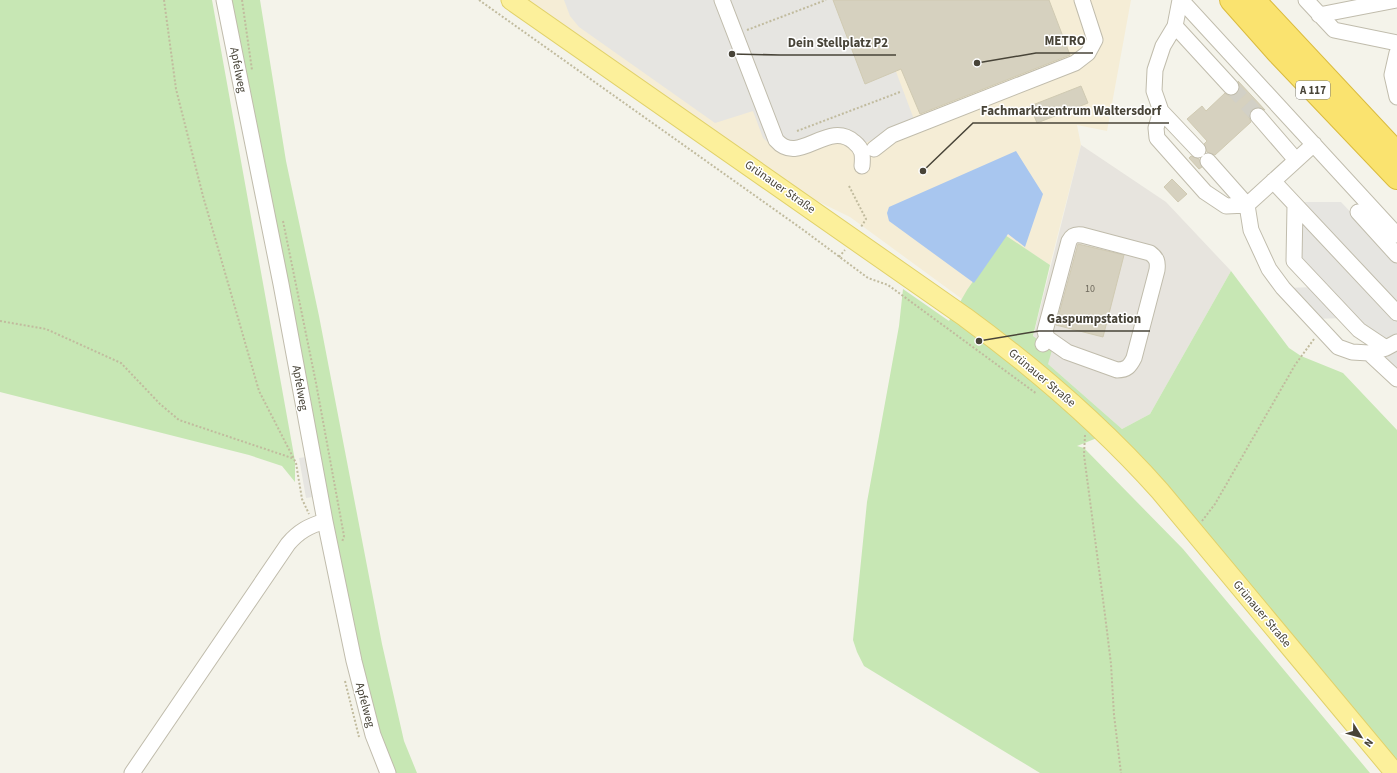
<svg xmlns="http://www.w3.org/2000/svg" width="1397" height="773" font-family="'Source Sans 3',sans-serif">
  <style>
    .commercial { fill: #f5edd6 }
    .industrial { fill: #e7e4de }
    .green { fill: #c7e7b4 }
    .parking { fill: #e6e5e1 }
    .water { fill: #a8c6ef }
    .building { fill: #d6d1bf; stroke: #d0cab2 }
    .lines { fill: none; stroke-linecap: round; stroke-linejoin: round }
    .minor-tunnel { stroke: #d2d0c6; stroke-width: 15; stroke-dasharray: 15 8; stroke-linecap: butt }
    .minor-casing { stroke: #c0bcac; stroke-width: 17 }
    .major-casing { stroke: #e1d16a; stroke-width: 21 }
    .highway-casing { stroke: #dabb3e; stroke-width: 24 }
    .path { stroke: #c1bb9e; stroke-width: 2; stroke-dasharray: 2 2; stroke-linecap: butt }
    .minor { stroke: #fff; stroke-width: 15 }
    .major { stroke: #fcf09b; stroke-width: 19 }
    .highway { stroke: #fae36f; stroke-width: 22 }
    .labels { text-anchor: middle; dominant-baseline: central; stroke-width: 3; stroke-linejoin: round; paint-order: stroke }
    .number-label { font-size: 10px; fill: #6c675a }
    .shield { fill: #fff; stroke: #7f7c74; stroke-width: 1 }
    .shield-label { font-size: 11px; font-weight: bold; fill: #484438 }
    .street-label { font-size: 12px; fill: #484438; stroke: #fff }
    .leader { fill: none; stroke: #484438; stroke-width: 1.5 }
    .callout-dot { fill: #484438; stroke: #fff; stroke-width: 1.5 }
    .callout-label { font-size: 13px; text-anchor: middle; font-weight: bold; fill: #484438; stroke: #fff; stroke-width: 3; stroke-linejoin: round; paint-order: stroke }
  </style>
  <rect width="100%" height="100%" fill="#f4f3ea"/>
  <!-- commercial -->
  <path class="commercial" d="M529,0H1131L1107,131L1077,125L1081,145L1050,265L1005,236L962,299L850,217L809,197Z"/>
  <!-- industrial -->
  <path class="industrial" d="M1081,145L1166,202L1231,271L1150,414L1122,429L1048,364L1033,337Z"/>
  <!-- green -->
  <path class="green" d="M0,0H212L295,461V482L282,466L249,455L0,392Z
    M229,0H260L286,161L319,316L382,644L404,741L417,773H394L364,683Z
    M1005,235L1050,265L1033,336L1052,350L1048,364L1122,429L1150,414L1231,271L1289,348L1301,356L1343,373L1397,430V761L1112,432L1077,446L1084,448L1183,549L1370,773H1040L864,666L857,652L853,640L867,502L899,326L903,289L949,321L967,290Z"/>
  <!-- parking -->
  <path class="parking" d="M564,0H869L915,122L855,147L839,138L786,151L771,145L763,138L753,111L715,123L579,27L570,16Z
    M1294,202H1341L1397,261V388L1385,375L1352,352L1385,348L1348,318L1311,319L1283,288L1318,287L1294,261Z
    M306,457L313,497L306,498L299,458Z"/>
  <!-- water -->
  <path class="water" d="M1016,151L1043,194L1025,247L1008,234L974,283L889,221L887,213L889,207Z"/>
  <!-- building -->
  <path class="building" d="M833,0H1049L1070,55L920,114L901,69L865,84Z
    M1238,81L1265,110L1257,107L1252,109L1249,117L1251,122L1215,155L1207,152L1204,144L1207,141L1187,119L1202,106L1206,111L1225,93L1229,96L1237,94L1240,89Z
    M1081,86L1088,103L1037,123L1030,106Z
    M1191,156L1199,159L1202,167L1199,169L1189,158Z
    M1172,179L1187,194L1178,202L1164,187Z
    M1078,244L1124,255L1103,337L1056,325Z"/>
  <g class="lines">
    <!-- minor-tunnel -->
    <path class="minor-tunnel" d="M1231,87L1258,116"/>
    <defs>
      <path id="minor" d="M224,0L281,284L325,521L354,661L373,735L388,773
        M722,0L776,140C799,167 828,119 854,142C863,149 863,155 862,166
        M1180,0L1175,26L1163,46L1155,70L1154,91L1161,111L1198,150
        M1181,0L1397,235
        M1306,0L1334,30L1397,43
        M1319,15L1396,0
        M1175,26L1231,87
        M1397,53L1392,75L1397,97
        M1161,111L1156,128L1157,138L1205,192L1226,206L1247,205L1314,144
        M1258,116L1296,160
        M874,149L892,135L1075,63L1088,53L1095,40L1082,0
        M1208,161L1247,205L1251,230L1269,269L1283,288L1338,347L1352,352L1369,353L1386,348L1397,342
        M1273,181L1397,313
        M1295,206L1294,261L1359,330L1386,348
        M1358,212L1397,255
        M1043,344L1047,338L1045,331L1069,241C1072,235 1076,234 1082,235L1150,253C1157,258 1158,262 1157,270L1134,358C1130,366 1127,370 1117,370L1067,352L1047,338
        M1369,353L1397,379
        M132,773L288,544C299,531 309,526 325,521"/>
      <path id="major" d="M511,0L965,317C1036,369 1102,426 1160,491L1395,773"/>
      <path id="highway" d="M1231,0L1278,53L1397,178
        M1254,0L1397,153"/>
    </defs>
    <!-- minor casing -->
    <use href="#minor" class="minor-casing"/>
    <!-- major casing -->
    <use href="#major" class="major-casing"/>
    <!-- highway casing -->
    <use href="#highway" class="highway-casing"/>
    <!-- path -->
    <path class="path" d="M164,0L176,89L203,196L259,391L296,463L302,499L309,514
      M242,0L252,70
      M479,0L802,229L868,278L888,285L899,293L1037,394
      M747,30L826,0
      M797,131L900,92
      M849,186L866,219L861,227
      M283,221L316,383L344,536L342,542
      M839,257L845,250
      M0,321L46,329L121,363L160,404L179,420L292,458
      M1085,435L1084,455L1105,615L1111,664L1114,715L1121,773
      M1202,521L1215,504L1295,365L1314,339
      M345,681L359,737"/>
    <!-- minor -->
    <use href="#minor" class="minor"/>
    <!-- major -->
    <use href="#major" class="major"/>
    <!-- highway -->
    <use href="#highway" class="highway"/>
  </g>
  <g class="labels">
    <!-- number labels -->
    <g class="number-label">
      <text x="1090" y="289">10</text>
    </g>
    <!-- shield labels -->
    <rect class="shield" x="1296" y="81" width="34" height="18" rx="3"/>
    <g class="shield-label">
      <text x="1313" y="90">A 117</text>
    </g>
    <!-- street labels -->
    <g class="street-label">
      <text transform="translate(238 70) rotate(79)">Apfelweg</text>
      <text transform="translate(780 187) rotate(35)">Grünauer Straße</text>
      <text transform="translate(1042 378) rotate(40)">Grünauer Straße</text>
      <text transform="translate(300 388) rotate(80)">Apfelweg</text>
      <text transform="translate(1262 614) rotate(50)">Grünauer Straße</text>
      <text transform="translate(365 705) rotate(75)">Apfelweg</text>
    </g>
  </g>
  <!-- callouts -->
  <path class="leader" d="M977 63L1036 53H1093M732 54L780 55H896M923 171L973 123H1169M979 341L1039 331H1150"/>
  <g class="callout-dot">
    <circle cx="977" cy="63" r="4"/>
    <circle cx="732" cy="54" r="4"/>
    <circle cx="923" cy="171" r="4"/>
    <circle cx="979" cy="341" r="4"/>
  </g>
  <g class="callout-label">
    <text x="1065" y="45">METRO</text>
    <text x="838" y="47">Dein Stellplatz P2</text>
    <text x="1071" y="115">Fachmarktzentrum Waltersdorf</text>
    <text x="1094" y="323">Gaspumpstation</text>
  </g>
  <!-- north arrow -->
  <g transform="translate(1361 737) rotate(127)" stroke="#ffffff" stroke-width="3" paint-order="stroke">
  <path d="M0-3L7 15L0 10L-7 15Z" fill="#484438"/>
  <text y="-6" font-size="11" font-weight="bold" text-anchor="middle" fill="#484438">N</text>
  </g>
</svg>
